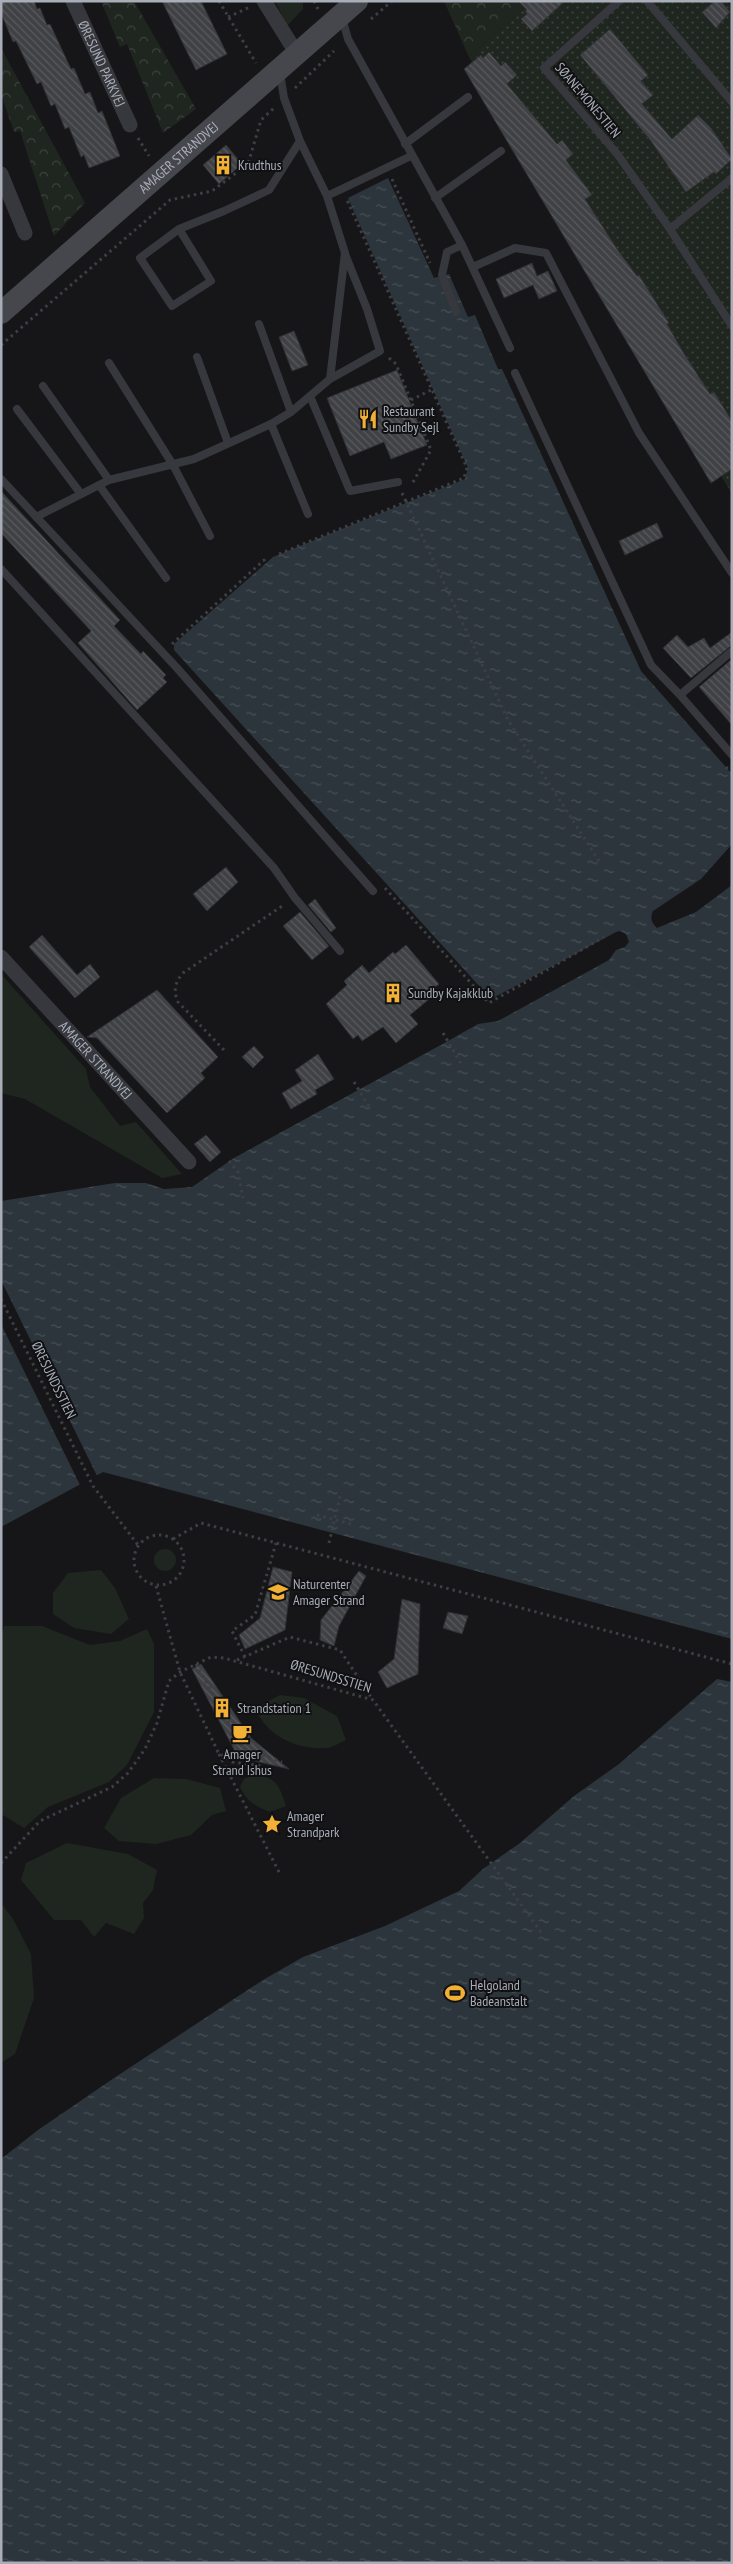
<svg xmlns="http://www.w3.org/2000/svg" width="733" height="2564" font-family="'PT Sans Narrow',sans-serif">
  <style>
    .grass { fill: #1e261f }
    .park { fill: url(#park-crowns) }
    .garden { fill: url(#garden-dots) }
    .water { fill: url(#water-ripples) }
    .pier { fill: #161618 }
    .building { fill: url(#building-back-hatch); stroke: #303034 }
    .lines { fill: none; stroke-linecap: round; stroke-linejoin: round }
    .path { stroke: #3d3f44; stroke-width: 3; stroke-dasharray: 2.5 4; stroke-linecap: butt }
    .lane { stroke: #37383d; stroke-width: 8 }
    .street { stroke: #37383d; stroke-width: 15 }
    .secondary { stroke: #45474d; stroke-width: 22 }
    .labels { text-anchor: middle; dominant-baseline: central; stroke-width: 4; stroke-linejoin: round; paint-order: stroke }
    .street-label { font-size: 14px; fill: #a8adb8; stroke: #111113 }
    .poi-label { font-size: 14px; fill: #a8adb8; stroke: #111113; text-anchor: start }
  </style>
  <defs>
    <pattern id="park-crowns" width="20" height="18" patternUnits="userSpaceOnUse" patternTransform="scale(1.25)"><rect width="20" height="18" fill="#1e261f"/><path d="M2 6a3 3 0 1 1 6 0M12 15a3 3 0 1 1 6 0" fill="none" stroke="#3c433d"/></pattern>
    <pattern id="garden-dots" width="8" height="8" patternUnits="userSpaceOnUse" patternTransform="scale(1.25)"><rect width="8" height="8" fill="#1e261f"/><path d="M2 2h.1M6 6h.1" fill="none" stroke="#3c433d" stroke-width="1.8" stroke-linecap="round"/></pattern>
    <pattern id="water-ripples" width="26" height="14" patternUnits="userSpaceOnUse" patternTransform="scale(1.25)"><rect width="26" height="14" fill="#2c353c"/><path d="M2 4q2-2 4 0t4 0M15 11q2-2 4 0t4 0" fill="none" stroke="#485056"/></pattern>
    <pattern id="building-back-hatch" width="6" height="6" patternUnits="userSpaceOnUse" patternTransform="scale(1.25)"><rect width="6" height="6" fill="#404145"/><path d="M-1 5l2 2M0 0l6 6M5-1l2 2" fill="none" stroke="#595a5e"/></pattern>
  </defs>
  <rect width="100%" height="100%" fill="#161618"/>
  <!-- grass -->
  <path class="grass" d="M275,1H303V9L287,26Z
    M1,974L86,1069L90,1087L120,1126L136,1122L182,1174L162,1178L25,1099L1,1093Z
    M154 1560a11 11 0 1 1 22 0a11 11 0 1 1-22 0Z
    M101,1570L115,1588L129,1619L111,1634L74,1628L53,1614V1593L68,1573Z
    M4,1626H42L90,1645L120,1641L147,1629L154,1644V1712L127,1765L109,1782L48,1807L24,1828L1,1814V1639Z
    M280,1695L304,1698L337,1716L346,1740C341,1742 333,1747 328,1748C300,1750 273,1739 259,1716L261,1705Z
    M253,1775C278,1777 279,1786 286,1806L270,1812C255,1806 247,1802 240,1787L244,1779Z
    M154,1778L186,1779L220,1788L226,1811L212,1815L191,1835L156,1844L119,1841L104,1828L121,1798Z
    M67,1843L128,1854L157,1870L153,1890L143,1903L144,1918L134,1934L106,1923L94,1937L81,1920H54L21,1880L26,1863Z
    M1,1903L13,1919L31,1954L34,1998L15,2054L1,2063Z"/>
  <!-- park -->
  <path class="park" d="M101,1H134L196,109L163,133L127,44L120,47Z
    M444,1H532L469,57Z
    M1,48L85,203L54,236L20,131L14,132L1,94Z"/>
  <!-- garden -->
  <path class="garden" d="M532,1H727L732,7V494L469,57Z"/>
  <!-- water -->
  <path class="water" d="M388,178L434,278L449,274L468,317L475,315L498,369H502L641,671L732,774V844L701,879L653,911C650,918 651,923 657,928L696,912L732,885V1639L103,1472L1,1527V1201L115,1183H146L164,1189L192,1187L234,1158L448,1041L478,1024L498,1021L609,960L616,950L625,947L629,942L626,934L620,931L616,932L491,999L174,650V644L273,557L465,479L468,468L348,198Z
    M717,1679L732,1682V2563H1V2159L38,2130L114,2078L263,1980L303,1957L385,1926L459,1891L483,1869L520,1843L574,1796L619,1764Z"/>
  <!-- pier -->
  <path class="pier" d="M1,1280L98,1478L81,1487L1,1324Z"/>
  <!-- building -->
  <path class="building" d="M1,1H34L37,9L40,8L47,25L50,24L71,69L74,68L85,94L90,92L98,113L102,111L120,156L89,168L84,155L81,157L69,127L65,129L55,104L51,106L41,82L37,84L16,41L13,42L1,13Z
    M162,1H201L227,54L196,70Z
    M518,1H565L532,31L521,19L527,14L525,11L527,10Z
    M715,1H721L730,12L716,28L702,12Z
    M610,29L648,75L641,81L653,95L642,104L672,139L698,115L711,128L732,159L716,174L714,172L686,192L651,141L580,55Z
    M489,52L501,66L505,62L517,75L507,84L557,144L562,140L573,154L566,160L592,195L585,199L617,249L637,276L639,275L669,323L667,324L683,352L710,394L714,392L732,421V469L711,483L464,69L481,55L483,58Z
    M226,145L242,164L219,184L203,165Z
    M532,263L537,276L548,271L557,291L539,299L533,285L504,298L496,279Z
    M294,331L308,365L292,371L279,337Z
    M397,370L427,445L391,459L384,442L350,456L327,398Z
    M1,491L120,620L114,626L141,654L143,651L166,675L163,678L167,682L137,710L78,643L91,631L1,533Z
    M657,523L663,537L625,555L619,541Z
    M732,632V645L691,678L663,648L677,635L688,647L704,638L710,648Z
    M732,659V725L699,687Z
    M226,867L238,882L207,911L193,894Z
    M315,899L336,928L331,932L308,905Z
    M300,912L329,946L312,960L283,926Z
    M42,935L77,975L90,964L100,977L75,998L29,947Z
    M406,945L439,984L430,991L434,995L410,1015L418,1024L396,1043L383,1027L362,1041L358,1035L353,1039L326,1004L347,985L344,981L362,965L369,973L393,952L395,954Z
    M157,990L218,1057L201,1073L205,1078L167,1113L97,1038L87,1037Z
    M254,1046L264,1057L253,1068L242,1057Z
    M318,1054L334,1079L315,1090L317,1094L291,1109L282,1093L302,1081L295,1070Z
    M206,1135L221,1152L210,1162L194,1144Z
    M273,1567L292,1572L285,1630L245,1649L239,1635L260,1618Z
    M359,1571L366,1576L339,1626L334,1646L320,1640L321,1620Z
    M402,1599L420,1604L418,1674L387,1688L378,1672L394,1659Z
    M448,1612L468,1616L462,1634L443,1628Z
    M201,1664L251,1738L289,1769L238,1757L192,1669Z"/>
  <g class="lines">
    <!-- path -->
    <path class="path" d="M219,1L256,63
      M314,1L318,9
      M228,17L250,7
      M371,19L392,1
      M295,88L334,51
      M138,138L149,156
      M392,179L430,263
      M1,345L170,200L212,191L248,164L261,120L274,108
      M389,358L396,364L431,450L412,484
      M411,400L431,390
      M402,493L508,720L601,864
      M279,554L464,478L467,468L347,200
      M172,644L264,560L265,562
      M726,767L732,774
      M385,888L489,1003L604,937
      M443,1033L463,1067
      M224,1050L178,1002C173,991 175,982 183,973L285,904
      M354,1082L370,1108
      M229,1161L238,1172L243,1198
      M1,1299L93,1486L138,1545
      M317,1515L351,1524
      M134 1560a25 25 0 1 1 50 0a25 25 0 1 1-50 0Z
      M173,1539L201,1523L732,1664
      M329,1543L341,1492
      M156,1586L180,1672L218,1752L232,1762L263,1766
      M245,1657L232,1631L255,1615L276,1543
      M237,1660L290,1637L340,1650L373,1700
      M196,1664L243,1748L282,1762
      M219,1754L280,1874
      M1,1863L40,1821L112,1787L128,1773L145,1749L157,1723L169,1681L180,1672L211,1657L224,1658L373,1700L541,1932"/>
    <!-- lane -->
    <path class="lane" d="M619,1L544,68L618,155L670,229L732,326
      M647,1L732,102
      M342,18L348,39L462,245L510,348
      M405,144L468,97
      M327,196L411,156
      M435,198L501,151
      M179,229L211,281L172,306L140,258L179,229L224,211L269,190L300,141
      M670,229L732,178
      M473,267L515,248L546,253L639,433L732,573
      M456,312L442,275L447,252L462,245
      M259,324L291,412
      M197,357L228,443
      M109,363L173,465L210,536
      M515,373L651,665L680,695L732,651
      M330,379L380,351L367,309L345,254
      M43,386L109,480
      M310,396L350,491L398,482
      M17,409L81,494
      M271,424L308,514
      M1,479L177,668L373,891
      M99,485L166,578
      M36,517L109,480L194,459L271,424L291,412L330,379L345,253L327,196L300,141L284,98L280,73
      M1,569L274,868L295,898L340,951
      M680,695L732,755"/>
    <!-- street -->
    <g class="street">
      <path id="s1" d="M73,1L130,125"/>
      <path d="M264,1L297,54"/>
      <path d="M1,174L25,233"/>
      <path id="s2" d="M1,957L189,1162"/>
    </g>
    <!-- secondary -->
    <path class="secondary" id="s3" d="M1,313L357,1"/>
  </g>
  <!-- icons -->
  <defs>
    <symbol id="building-bare" viewBox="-9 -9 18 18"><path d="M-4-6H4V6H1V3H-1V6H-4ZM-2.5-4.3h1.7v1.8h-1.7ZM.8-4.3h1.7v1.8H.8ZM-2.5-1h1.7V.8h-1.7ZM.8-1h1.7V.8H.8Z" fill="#f2b134" stroke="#111113" stroke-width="2.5" paint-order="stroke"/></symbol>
    <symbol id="restaurant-bare" viewBox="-9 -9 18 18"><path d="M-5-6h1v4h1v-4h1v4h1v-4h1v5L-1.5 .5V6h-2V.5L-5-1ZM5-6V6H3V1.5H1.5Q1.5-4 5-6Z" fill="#f2b134" stroke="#111113" stroke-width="2.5" paint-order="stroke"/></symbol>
    <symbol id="school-bare" viewBox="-9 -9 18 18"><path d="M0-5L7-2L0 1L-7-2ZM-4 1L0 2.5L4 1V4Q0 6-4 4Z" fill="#f2b134" stroke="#111113" stroke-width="2.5" paint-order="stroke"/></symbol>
    <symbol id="cafe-bare" viewBox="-9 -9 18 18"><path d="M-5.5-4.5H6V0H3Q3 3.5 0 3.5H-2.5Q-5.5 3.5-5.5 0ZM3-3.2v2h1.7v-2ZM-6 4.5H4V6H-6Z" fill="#f2b134" stroke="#111113" stroke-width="2.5" paint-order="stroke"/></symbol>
    <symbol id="sight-bare" viewBox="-9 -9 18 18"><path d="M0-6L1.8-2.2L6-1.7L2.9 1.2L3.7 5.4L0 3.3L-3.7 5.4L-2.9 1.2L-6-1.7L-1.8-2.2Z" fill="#f2b134" stroke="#111113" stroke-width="2.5" paint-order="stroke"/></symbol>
    <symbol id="stadium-bare" viewBox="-9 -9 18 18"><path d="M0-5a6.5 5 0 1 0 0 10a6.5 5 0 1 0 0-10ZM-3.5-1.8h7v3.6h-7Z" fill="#f2b134" stroke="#111113" stroke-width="2.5" paint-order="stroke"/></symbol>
  </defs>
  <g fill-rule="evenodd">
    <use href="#building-bare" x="209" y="151" width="28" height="28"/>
    <use href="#restaurant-bare" x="354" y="405" width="28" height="28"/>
    <use href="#building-bare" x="379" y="979" width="28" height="28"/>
    <use href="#school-bare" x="264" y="1578" width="28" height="28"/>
    <use href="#building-bare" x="208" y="1694" width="28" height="28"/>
    <use href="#cafe-bare" x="228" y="1719" width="28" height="28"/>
    <use href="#sight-bare" x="258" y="1810" width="28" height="28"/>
    <use href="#stadium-bare" x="441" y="1979" width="28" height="28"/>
  </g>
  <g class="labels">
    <!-- street labels -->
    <g class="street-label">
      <text stroke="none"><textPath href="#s1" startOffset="69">ØRESUND PARKVEJ</textPath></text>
      <text transform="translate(588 100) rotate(50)">SØANEMONESTIEN</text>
      <text stroke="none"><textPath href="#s3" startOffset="236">AMAGER STRANDVEJ</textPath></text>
      <text stroke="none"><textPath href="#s2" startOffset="140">AMAGER STRANDVEJ</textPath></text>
      <text transform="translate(54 1380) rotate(64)">ØRESUNDSSTIEN</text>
      <text transform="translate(331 1676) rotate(17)">ØRESUNDSSTIEN</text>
    </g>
    <!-- poi labels -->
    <g class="poi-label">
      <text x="238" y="165">Krudthus</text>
      <text x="383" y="411">Restaurant<tspan x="383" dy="16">Sundby Sejl</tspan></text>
      <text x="408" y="993">Sundby Kajakklub</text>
      <text x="293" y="1584">Naturcenter<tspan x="293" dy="16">Amager Strand</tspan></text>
      <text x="237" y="1708">Strandstation 1</text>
      <text x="242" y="1754" text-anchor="middle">Amager<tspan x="242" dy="16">Strand Ishus</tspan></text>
      <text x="287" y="1816">Amager<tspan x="287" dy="16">Strandpark</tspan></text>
      <text x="470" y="1985">Helgoland<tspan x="470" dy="16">Badeanstalt</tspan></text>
    </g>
  </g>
  <!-- border -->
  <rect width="733" height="2564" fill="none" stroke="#a8adb8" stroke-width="5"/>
</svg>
